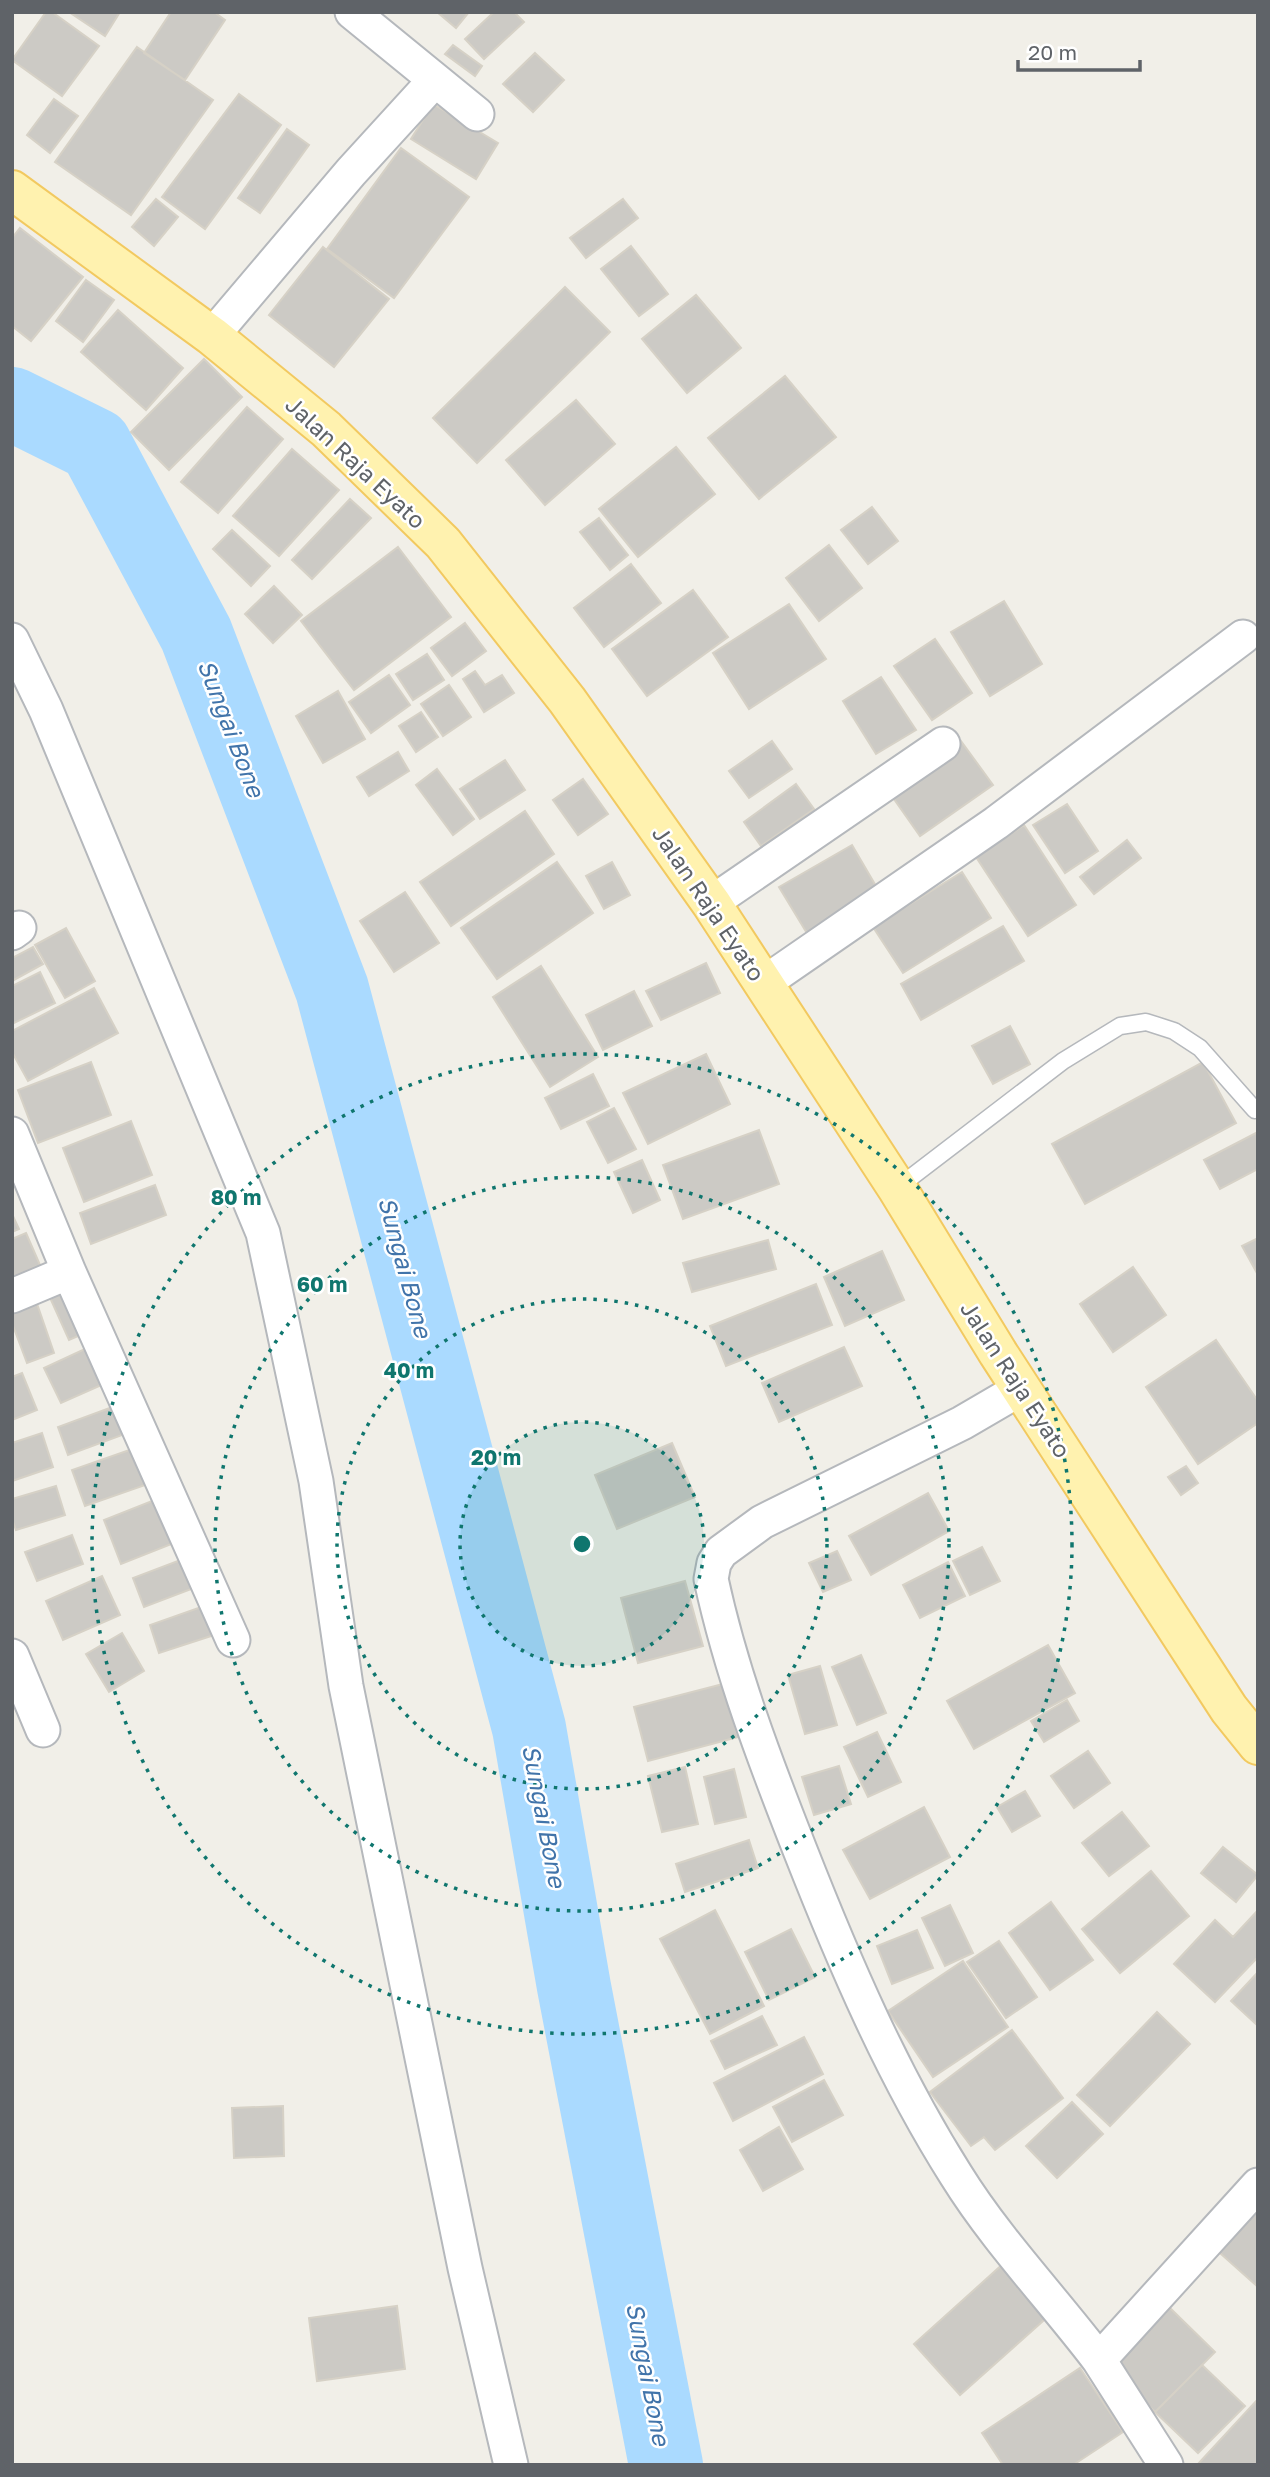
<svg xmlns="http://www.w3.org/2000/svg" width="1270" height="2477" font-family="'Golos Text',sans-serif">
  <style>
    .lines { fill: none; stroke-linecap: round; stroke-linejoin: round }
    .river { stroke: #aadaff; stroke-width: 74 }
    .building { fill: #cccac5; stroke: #d6d1c6; stroke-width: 2 }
    .lane-casing { stroke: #b5b8bc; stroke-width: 19 }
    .street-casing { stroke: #b5b8bc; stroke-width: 37 }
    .primary-casing { stroke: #f2c960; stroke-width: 42 }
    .lane { stroke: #fff; stroke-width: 16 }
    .street { stroke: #fff; stroke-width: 33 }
    .primary { stroke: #fff2af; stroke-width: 38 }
    .ring { fill: none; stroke: #0f766e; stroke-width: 3.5; stroke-dasharray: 3.5 7 }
    .labels { text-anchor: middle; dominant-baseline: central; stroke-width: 5; stroke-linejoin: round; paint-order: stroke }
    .street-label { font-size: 23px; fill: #5f6368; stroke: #fff }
    .water-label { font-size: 24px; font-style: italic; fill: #4174aa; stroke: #fff }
    .centre { fill: #0f766e; stroke: #fff; stroke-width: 3.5 }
    .ring-label { font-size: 21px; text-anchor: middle; font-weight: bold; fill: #0f766e; stroke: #fff; stroke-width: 5; stroke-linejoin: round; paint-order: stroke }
  </style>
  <rect width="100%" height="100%" fill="#f1efe8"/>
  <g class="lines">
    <!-- river -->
    <path class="river" d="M12,404L95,445L196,634L332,989L529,1728L574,1987L666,2465"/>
  </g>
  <!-- building -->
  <path class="building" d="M46,12H52L99,46L62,96L12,60Z
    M69,12H120L105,36Z
    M171,12H214L225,20L185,80L144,53Z
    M437,12H469L456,28Z
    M494,12H514L524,22L484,59L465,39Z
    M453,45L482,66L475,76L445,54Z
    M137,47L213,100L131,215L55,162Z
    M535,53L564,80L533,112L503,84Z
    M239,94L281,125L205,229L162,197Z
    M54,99L78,116L50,153L27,135Z
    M433,104L498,143L476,179L411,139Z
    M287,129L309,145L260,213L238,198Z
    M401,148L469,197L394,298L327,249Z
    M156,199L178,217L154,246L132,227Z
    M623,199L638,218L586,258L570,238Z
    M20,228L83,277L31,341L12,326V238Z
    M631,246L668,294L639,316L601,269Z
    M323,247L389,299L334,367L269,315Z
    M86,280L114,300L83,342L56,321Z
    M565,287L610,332L477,463L433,418Z
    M696,295L741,348L687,393L642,339Z
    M118,310L183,368L146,410L81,352Z
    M204,359L242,397L169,470L131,432Z
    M785,376L836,437L759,499L708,438Z
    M576,400L615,444L545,505L506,460Z
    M247,407L283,439L218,513L181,482Z
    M676,447L715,494L638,557L599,509Z
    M292,449L339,490L279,556L233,516Z
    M350,499L371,518L312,579L292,560Z
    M872,507L898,541L868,564L841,530Z
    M599,518L628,555L610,570L580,532Z
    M232,530L270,566L251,586L213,549Z
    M829,545L862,588L819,621L786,578Z
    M398,547L451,617L354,690L301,621Z
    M631,564L661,603L604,647L574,608Z
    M274,586L302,615L273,643L245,614Z
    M693,590L728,637L647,696L612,649Z
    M1004,601L1042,664L990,696L951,632Z
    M789,604L826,659L749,709L713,653Z
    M465,623L486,651L452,676L431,648Z
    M935,639L972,693L932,720L894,666Z
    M427,654L444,680L413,700L396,674Z
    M475,671L485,685L502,675L514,693L484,712L463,679Z
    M389,675L410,705L371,733L349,702Z
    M881,677L916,730L876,754L843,701Z
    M449,685L471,717L443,736L421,704Z
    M338,691L365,739L323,763L296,716Z
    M421,712L438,737L416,752L399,726Z
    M772,741L792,769L749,798L729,771Z
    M961,741L993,785L920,836L889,792Z
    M398,752L409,771L369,796L357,777Z
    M505,760L525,790L480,819L460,789Z
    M437,769L474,819L453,835L416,785Z
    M583,779L608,814L578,835L553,800Z
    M796,784L814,809L761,846L744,822Z
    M1067,804L1098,851L1065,873L1033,825Z
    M525,811L554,854L451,926L420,882Z
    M1024,825L1076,905L1028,936L976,857Z
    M1127,840L1141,858L1094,894L1080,877Z
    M852,845L880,893L808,935L779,887Z
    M557,862L593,913L497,979L461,928Z
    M612,862L630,895L604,909L586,876Z
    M962,872L991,918L903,973L873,927Z
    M405,892L439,943L394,972L360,921Z
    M1003,926L1024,961L921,1020L901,984Z
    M66,928L95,981L65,998L35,945Z
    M33,947L43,964L12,981V958Z
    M706,963L720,993L661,1020L646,991Z
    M541,966L598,1057L550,1087L493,997Z
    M40,972L55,1003L12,1024V986Z
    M94,988L118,1033L28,1081L12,1052V1031Z
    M634,991L652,1026L603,1050L586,1015Z
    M1010,1026L1030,1064L993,1084L972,1046Z
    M706,1054L730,1104L648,1144L623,1093Z
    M91,1062L111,1115L38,1143L18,1090Z
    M1203,1062L1236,1123L1085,1204L1052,1144Z
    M593,1074L609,1106L561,1129L545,1098Z
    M614,1108L636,1149L608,1163L587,1122Z
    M131,1121L152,1175L84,1202L63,1148Z
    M759,1130L779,1184L683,1219L663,1165Z
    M1258,1132V1169L1220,1189L1204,1160Z
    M642,1160L660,1200L633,1213L614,1172Z
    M155,1185L166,1215L91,1244L80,1213Z
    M12,1214L19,1229L12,1232Z
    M26,1233L40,1265L12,1277V1239Z
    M1258,1238V1275L1242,1246Z
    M768,1240L776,1269L692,1292L683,1263Z
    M882,1251L904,1300L845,1326L824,1277Z
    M1133,1267L1166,1315L1113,1352L1080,1304Z
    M68,1282L90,1331L69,1340L47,1291Z
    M816,1284L832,1325L726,1366L710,1326Z
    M34,1295L54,1353L27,1363L12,1323V1302Z
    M1216,1340L1258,1401V1423L1198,1464L1146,1387Z
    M89,1347L106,1383L61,1403L44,1368Z
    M844,1347L862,1386L779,1422L762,1383Z
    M22,1373L37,1410L12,1420V1377Z
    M123,1403L133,1431L68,1455L58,1427Z
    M42,1433L53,1467L12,1481V1443Z
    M672,1443L695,1497L617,1529L595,1475Z
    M138,1447L151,1483L85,1506L72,1470Z
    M1186,1466L1198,1483L1181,1495L1168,1477Z
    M56,1486L65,1515L16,1530L12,1519V1499Z
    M928,1493L949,1531L871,1575L849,1536Z
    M157,1499L174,1543L121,1564L104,1520Z
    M72,1535L83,1564L37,1581L25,1552Z
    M982,1547L1000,1581L970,1595L953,1561Z
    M837,1551L851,1580L823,1592L809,1563Z
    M183,1559L194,1588L144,1607L133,1578Z
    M948,1562L965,1596L920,1618L903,1585Z
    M102,1576L120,1615L63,1640L46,1601Z
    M685,1581L703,1646L638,1663L621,1598Z
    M204,1606L214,1635L159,1653L150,1625Z
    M122,1633L144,1671L109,1692L86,1654Z
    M1048,1645L1075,1693L974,1749L947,1701Z
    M861,1655L886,1713L857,1725L832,1667Z
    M820,1666L837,1725L805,1734L788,1675Z
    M723,1684L738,1737L648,1761L634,1707Z
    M1067,1700L1079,1721L1044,1742L1031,1721Z
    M877,1732L901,1782L868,1797L844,1747Z
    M1088,1751L1110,1783L1074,1808L1051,1776Z
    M839,1766L851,1804L814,1815L802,1777Z
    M685,1767L698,1824L662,1832L648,1776Z
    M734,1769L746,1817L715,1824L704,1777Z
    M1025,1791L1040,1816L1012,1832L997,1807Z
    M924,1807L950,1857L870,1899L843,1850Z
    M1122,1812L1149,1846L1109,1876L1082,1843Z
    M749,1840L758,1868L685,1892L676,1864Z
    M1223,1847L1258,1875L1236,1902L1201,1873Z
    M1151,1871L1189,1916L1120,1973L1082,1929Z
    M1051,1902L1093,1960L1050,1990L1009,1933Z
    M950,1905L973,1953L945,1966L922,1918Z
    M715,1910L764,2006L710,2034L660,1939Z
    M1258,1910V1957L1215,2002L1174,1964L1215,1920L1233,1937Z
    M791,1929L815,1977L769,2000L745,1952Z
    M917,1930L933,1968L892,1984L877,1946Z
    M999,1941L1037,1997L1006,2018L967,1962Z
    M963,1961L1008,2027L933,2077L888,2011Z
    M1258,1972V2026L1231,2001Z
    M1157,2012L1190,2044L1110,2126L1077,2095Z
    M762,2016L777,2045L725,2069L711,2041Z
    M1012,2030L1063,2098L995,2150L984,2137L971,2146L930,2092Z
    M804,2037L823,2074L733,2121L714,2083Z
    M824,2080L843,2115L792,2142L773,2107Z
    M1072,2102L1103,2134L1057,2178L1026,2146Z
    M283,2106L284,2156L234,2158L232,2108Z
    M779,2127L803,2169L763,2191L740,2150Z
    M1258,2197V2287L1212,2246Z
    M1004,2263L1051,2314L960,2395L914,2344Z
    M397,2306L405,2369L317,2381L309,2318Z
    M1170,2308L1215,2352L1155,2412L1111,2368Z
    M1202,2365L1245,2406L1198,2453L1155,2412Z
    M1080,2368L1123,2432L1073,2465H1003L982,2433Z
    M1258,2399V2465H1197Z"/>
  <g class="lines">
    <defs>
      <path id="lane" d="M897,1188L1063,1061L1120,1026L1146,1022L1174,1031L1200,1048L1255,1110"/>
      <path id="street" d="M352,12L477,114
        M212,336L351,172L435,80
        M12,640L46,710L263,1233L316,1481L346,1686L465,2268L511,2465
        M711,903L943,744
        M12,933L19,928
        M764,983L996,823L1243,637
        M12,1134L69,1272L233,1640
        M12,1296L69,1272
        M1022,1388L962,1423L762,1522L721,1552L714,1563L711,1579C731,1672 765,1761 800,1850C844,1962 892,2074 956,2175C997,2241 1052,2298 1099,2360L1258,2185
        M12,1656L43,1730
        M1099,2360L1166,2465"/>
      <path id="primary" d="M12,190L212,336L326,429L443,543L567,700L711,903L897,1188L998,1353L1229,1709L1258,1745"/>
    </defs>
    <!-- lane casing -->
    <use href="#lane" class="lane-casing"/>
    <!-- street casing -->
    <use href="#street" class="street-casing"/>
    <!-- primary casing -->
    <use href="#primary" class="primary-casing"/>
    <!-- lane -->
    <use href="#lane" class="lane"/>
    <!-- street -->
    <use href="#street" class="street"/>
    <!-- primary -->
    <use href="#primary" class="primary"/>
  </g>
  <!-- distance rings -->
  <circle cx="582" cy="1544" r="122" fill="#0f766e" fill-opacity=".12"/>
  <g class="ring">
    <circle cx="582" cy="1544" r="122"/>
    <circle cx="582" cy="1544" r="245"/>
    <circle cx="582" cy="1544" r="367"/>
    <circle cx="582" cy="1544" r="490"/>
  </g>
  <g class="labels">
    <!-- street labels -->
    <g class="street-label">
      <text transform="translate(356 462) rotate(43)">Jalan Raja Eyato</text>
      <text transform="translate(709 903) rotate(56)">Jalan Raja Eyato</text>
      <text transform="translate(1016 1379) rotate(57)">Jalan Raja Eyato</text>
    </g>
    <!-- water labels -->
    <g class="water-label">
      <text transform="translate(232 728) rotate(69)">Sungai Bone</text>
      <text transform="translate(406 1267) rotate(75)">Sungai Bone</text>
      <text transform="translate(545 1816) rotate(79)">Sungai Bone</text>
      <text transform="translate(649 2374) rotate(79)">Sungai Bone</text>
    </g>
  </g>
  <circle cx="582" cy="1544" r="10" class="centre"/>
  <g class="ring-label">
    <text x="236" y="1205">80 m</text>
    <text x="322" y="1292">60 m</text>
    <text x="409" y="1378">40 m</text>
    <text x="496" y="1465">20 m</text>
  </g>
  <!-- border -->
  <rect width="1270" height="2477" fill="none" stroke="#5f6368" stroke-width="28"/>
  <!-- scale -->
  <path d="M1018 60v10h122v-10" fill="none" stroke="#5f6368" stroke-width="3.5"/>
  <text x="1028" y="60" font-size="21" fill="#5f6368" stroke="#ffffff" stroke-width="5" paint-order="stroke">20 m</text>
</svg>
